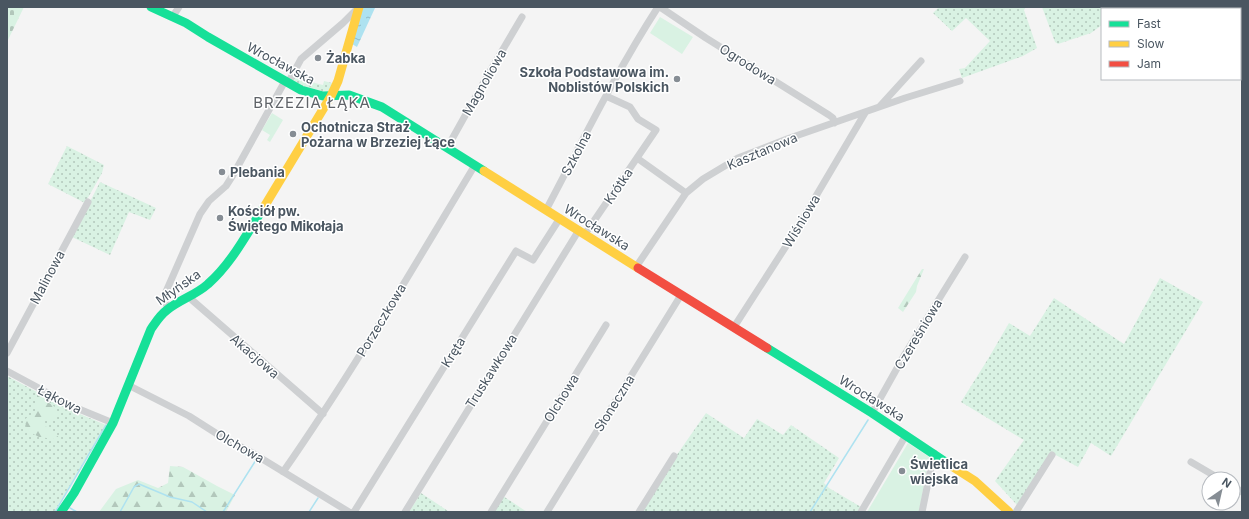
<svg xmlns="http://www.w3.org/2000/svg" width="1249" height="519" font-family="Inter,sans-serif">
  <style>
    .grass { fill: url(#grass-dots) }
    .forest { fill: url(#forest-firs) }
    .cemetery { fill: url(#cemetery-stones) }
    .park { fill: #d9f2e3 }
    .water { fill: url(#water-ripples) }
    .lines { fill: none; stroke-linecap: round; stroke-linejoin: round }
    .stream { stroke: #aee2f0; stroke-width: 1.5 }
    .street { stroke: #ced0d2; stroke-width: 7 }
    .fast { stroke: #16e098; stroke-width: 9 }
    .slow { stroke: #ffcf43; stroke-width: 9 }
    .jam { stroke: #f24e42; stroke-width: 9 }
    .poi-dot { fill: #868d94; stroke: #fff; stroke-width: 1.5 }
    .labels { text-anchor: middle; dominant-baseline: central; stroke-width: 3; stroke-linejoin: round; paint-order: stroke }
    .poi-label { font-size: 13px; font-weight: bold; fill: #4a5661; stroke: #fff; text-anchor: start }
    .street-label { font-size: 13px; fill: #4a5661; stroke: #fff }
    .quarter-label { font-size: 15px; letter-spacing: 1px; fill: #5f6368; stroke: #fff }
  </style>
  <defs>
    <pattern id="grass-dots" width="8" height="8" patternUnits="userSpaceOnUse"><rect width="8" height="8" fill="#d9f2e3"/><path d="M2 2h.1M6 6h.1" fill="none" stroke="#b2c7bb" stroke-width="1.8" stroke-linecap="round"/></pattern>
    <pattern id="forest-firs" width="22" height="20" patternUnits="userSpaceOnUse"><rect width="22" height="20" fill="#d9f2e3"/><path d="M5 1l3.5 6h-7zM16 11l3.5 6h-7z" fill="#b2c7bb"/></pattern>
    <pattern id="cemetery-stones" width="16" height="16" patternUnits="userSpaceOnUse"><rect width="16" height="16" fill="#d9f2e3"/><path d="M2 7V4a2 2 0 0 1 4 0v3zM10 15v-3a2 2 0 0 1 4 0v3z" fill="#b2c7bb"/></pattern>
    <pattern id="water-ripples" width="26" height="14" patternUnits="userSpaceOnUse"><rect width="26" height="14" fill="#aee2f0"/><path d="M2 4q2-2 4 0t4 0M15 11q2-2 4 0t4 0" fill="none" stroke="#90bac6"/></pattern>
  </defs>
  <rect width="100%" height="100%" fill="#f4f4f4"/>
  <!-- grass -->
  <path class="grass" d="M939,7H1026L1024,10L1037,48L1023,56L962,78L959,69L965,68L990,41L966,18L952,31L933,13Z
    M1042,7H1116L1115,9H1102V25L1091,33L1058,44L1055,42Z
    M297,74L303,75V80L323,85L324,81L332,83L329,92L312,91L293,81L295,76Z
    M67,146L104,165L102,173L85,203L48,184Z
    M100,182L156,208L150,220L129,212L110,255L72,237Z
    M1160,278L1203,302L1111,456L1091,443L1078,467L1052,453L1017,505L995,481L1024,440L961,402L988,359L1009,323L1030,336L1054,298L1124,344Z
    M7,376L73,411L106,425L54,512H7Z
    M706,413L744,438L757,419L783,435L791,425L839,458L824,483L829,488L861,507L857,512H637Z
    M421,493L448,511L447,512H409Z
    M503,496L527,512H493Z"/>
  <!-- forest -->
  <path class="forest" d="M922,269H924L917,286L916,292L903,312L898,308Z
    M37,395L55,407L56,421L46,419L43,424L62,440L39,437L28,431L24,420L37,410Z
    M170,466L183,467L217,486L235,495L226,512H99L116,489L138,480L158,488L168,483Z"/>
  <!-- cemetery -->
  <path class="cemetery" d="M7,7H24L7,42Z"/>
  <!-- park -->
  <path class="park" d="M660,17L693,37L682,54L650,33Z
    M272,113L283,120L270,142L267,140L270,135L262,130Z
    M908,443L929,457L919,512H867Z"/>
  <!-- water -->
  <path class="water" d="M363,7L375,8L357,47L352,44Z"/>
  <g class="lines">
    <!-- stream -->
    <path class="stream" d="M70,508L77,512
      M55,512L106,425
      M120,512L134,487L139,484L170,497L192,502L207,512
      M223,512L256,460L237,449
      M309,512L318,498
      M810,512L868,420"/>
    <!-- street -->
    <path class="street" d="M660,7L706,38L829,115L833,118L834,123
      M173,16L179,7
      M288,83L301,59L343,23L357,9
      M880,106L921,61
      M447,148L489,73L522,17
      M637,158L686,193
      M546,210C582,142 616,72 658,7
      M585,234L656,130L638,119L630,107L606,96
      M636,267L686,193L703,179L738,158L787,139L905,98L960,81
      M189,296L192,300L323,414
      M168,308L166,304L165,294L200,214L209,201L226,186L233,175L285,81
      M734,327L790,240L865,113
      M7,353L88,202
      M7,371L74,407L113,423
      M128,385L189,416L222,437L251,452L349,512
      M872,413L905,354L965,257
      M1191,462L1220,479
      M283,472C352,373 413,268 475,165
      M1233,486L1242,492
      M354,512L516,251L533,260L560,218
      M405,512L579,230
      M491,512L606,325
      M547,512L681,295
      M639,512L674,456
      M861,512L906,435
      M922,512L934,453
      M1016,512L1052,455"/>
    <!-- fast -->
    <path class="fast" d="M151,7L186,23L208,37L301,90L323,96L349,95L382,107L484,171
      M767,348L872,413L950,465
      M61,512L74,493L113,423L151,329C156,322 160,315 167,310C179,300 196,295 208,284C232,263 247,233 264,207"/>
    <!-- slow -->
    <path class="slow" d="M484,171L638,268
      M264,207L331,96L338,81L359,7
      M950,465L975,481L1009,512"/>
    <!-- jam -->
    <path class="jam" d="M638,268L767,348"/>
  </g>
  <!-- markers -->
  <g class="poi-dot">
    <circle cx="318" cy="58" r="4"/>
    <circle cx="677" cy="79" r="4"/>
    <circle cx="293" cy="134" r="4"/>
    <circle cx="222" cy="172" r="4"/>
    <circle cx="220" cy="218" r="4"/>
    <circle cx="902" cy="471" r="4"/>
  </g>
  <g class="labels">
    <!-- poi labels -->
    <g class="poi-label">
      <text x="326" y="58">Żabka</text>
      <text x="669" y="72" text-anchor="end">Szkoła Podstawowa im.<tspan x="669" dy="15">Noblistów Polskich</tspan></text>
      <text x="301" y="127">Ochotnicza Straż<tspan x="301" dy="15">Pożarna w Brzeziej Łące</tspan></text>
      <text x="230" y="172">Plebania</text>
      <text x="228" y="211">Kościół pw.<tspan x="228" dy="15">Świętego Mikołaja</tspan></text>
      <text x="910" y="464">Świetlica<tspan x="910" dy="15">wiejska</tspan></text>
    </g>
    <!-- street labels -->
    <g class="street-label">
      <text transform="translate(281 63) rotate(28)">Wrocławska</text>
      <text transform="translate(748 64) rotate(32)">Ogrodowa</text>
      <text transform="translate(484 82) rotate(-60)">Magnoliowa</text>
      <text transform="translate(762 151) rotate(-23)">Kasztanowa</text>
      <text transform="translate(576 153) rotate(-62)">Szkolna</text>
      <text transform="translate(618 186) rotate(-56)">Krótka</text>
      <text transform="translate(801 221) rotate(-59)">Wiśniowa</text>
      <text transform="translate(597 227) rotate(32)">Wrocławska</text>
      <text transform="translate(47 277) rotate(-62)">Malinowa</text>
      <text transform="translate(178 287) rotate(-35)">Młyńska</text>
      <text transform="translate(381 320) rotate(-59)">Porzeczkowa</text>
      <text transform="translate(918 334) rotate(-59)">Czereśniowa</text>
      <text transform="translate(453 352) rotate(-58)">Kręta</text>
      <text transform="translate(255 356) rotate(41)">Akacjowa</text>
      <text transform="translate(491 371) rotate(-58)">Truskawkowa</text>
      <text transform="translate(561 398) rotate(-58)">Olchowa</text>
      <text transform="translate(872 398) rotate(32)">Wrocławska</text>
      <text transform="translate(60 399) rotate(27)">Łąkowa</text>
      <text transform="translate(614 403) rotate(-58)">Słoneczna</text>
      <text transform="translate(240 446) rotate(30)">Olchowa</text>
    </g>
    <!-- quarter labels -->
    <g class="quarter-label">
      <text x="312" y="102">BRZEZIA ŁĄKA</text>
    </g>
  </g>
  <!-- border -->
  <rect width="1249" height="519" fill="none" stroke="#4a5661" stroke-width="16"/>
  <!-- legend -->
  <rect x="1101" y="8" width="140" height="72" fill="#ffffff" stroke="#b7bbc0"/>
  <rect x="1109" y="21" width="20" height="6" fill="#16e098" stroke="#b7bbc0"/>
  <text x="1137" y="28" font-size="12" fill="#4a5661">Fast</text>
  <rect x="1109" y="41" width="20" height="6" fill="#ffcf43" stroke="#b7bbc0"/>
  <text x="1137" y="48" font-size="12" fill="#4a5661">Slow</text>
  <rect x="1109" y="61" width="20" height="6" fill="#f24e42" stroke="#b7bbc0"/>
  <text x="1137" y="68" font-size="12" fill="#4a5661">Jam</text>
  <!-- north arrow -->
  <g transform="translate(1221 491) rotate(34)"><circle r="19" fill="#ffffff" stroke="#b7bbc0"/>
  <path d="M0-3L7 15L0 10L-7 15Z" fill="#868d94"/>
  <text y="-6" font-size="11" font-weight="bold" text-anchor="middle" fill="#4a5661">N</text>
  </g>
</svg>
